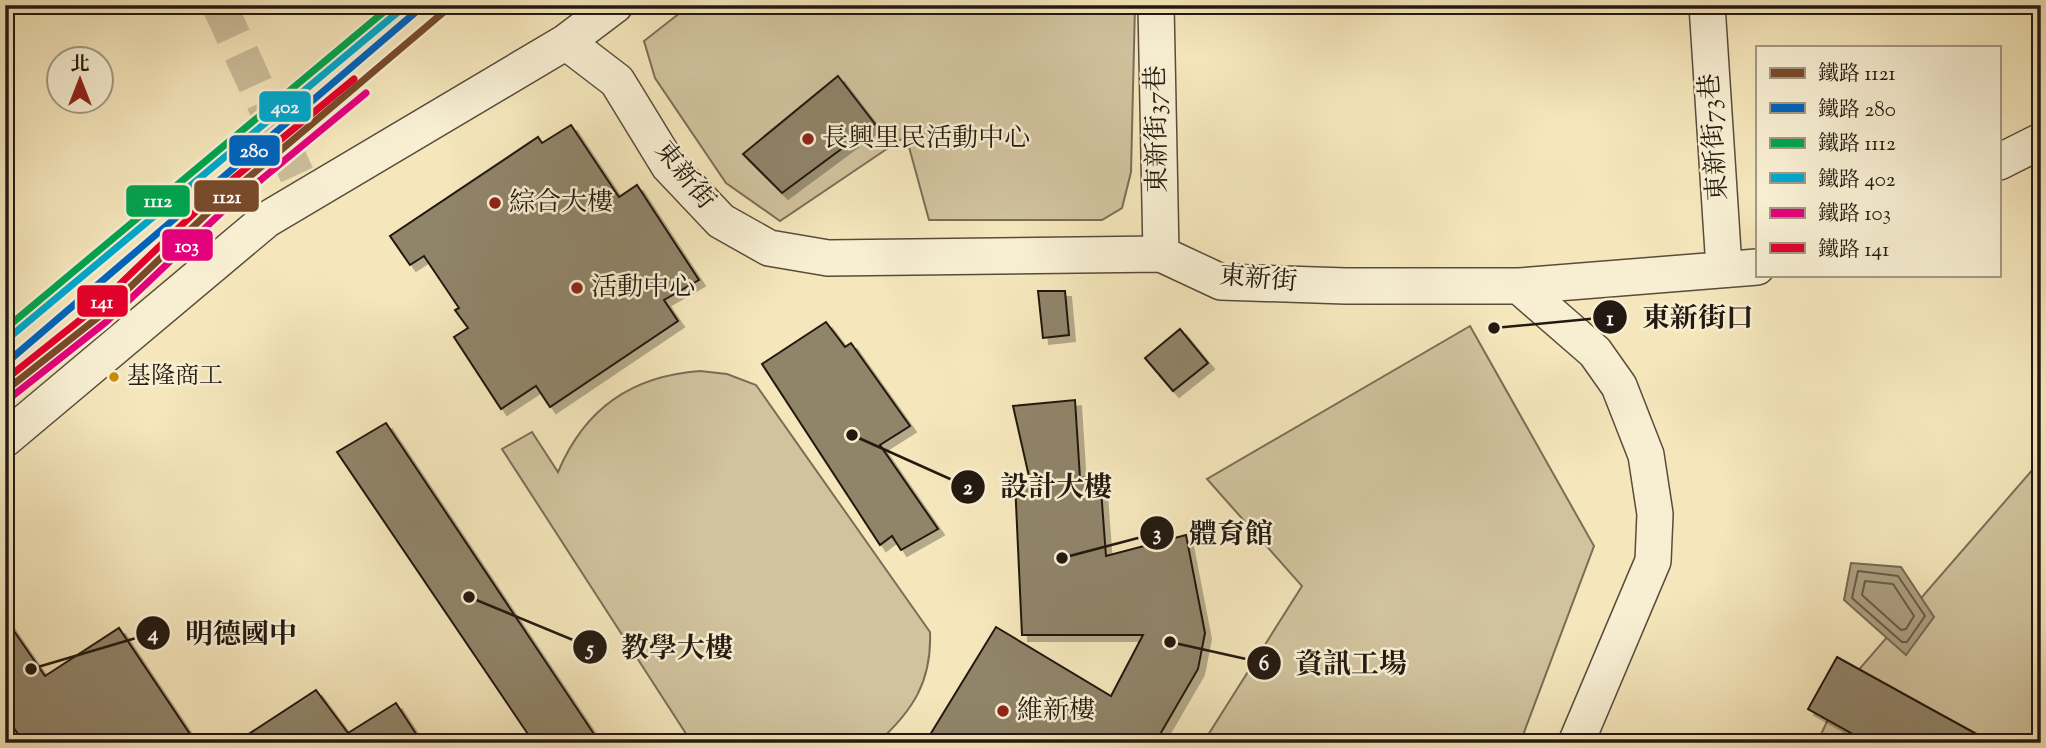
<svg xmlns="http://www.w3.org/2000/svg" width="2046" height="748" font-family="'Sorts Mill Goudy','Noto Serif TC',serif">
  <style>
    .green { fill: #d1c39e; stroke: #7a6e57; stroke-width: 2 }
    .water { fill: #aea081; stroke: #766a54; stroke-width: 2 }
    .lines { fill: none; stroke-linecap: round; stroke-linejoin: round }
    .shore { stroke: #685c48; stroke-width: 2 }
    .building { fill: #908469; stroke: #231910; stroke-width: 2; filter: url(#shadow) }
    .minor-tunnel { stroke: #cbbd99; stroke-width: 35; stroke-dasharray: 35 18; stroke-linecap: butt }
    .minor-casing { stroke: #584c3b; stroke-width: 38 }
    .minor { stroke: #f8efd3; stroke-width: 35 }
    .rail-1-casing { stroke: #f8efd3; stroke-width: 12 }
    .rail-2-casing { stroke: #f8efd3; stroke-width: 12 }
    .rail-3-casing { stroke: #f8efd3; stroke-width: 12 }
    .rail-4-casing { stroke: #f8efd3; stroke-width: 12 }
    .rail-5-casing { stroke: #f8efd3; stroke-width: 12 }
    .rail-6-casing { stroke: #f8efd3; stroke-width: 12 }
    .rail-1 { stroke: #7a4b2a; stroke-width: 7 }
    .rail-2 { stroke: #0065bd; stroke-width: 7 }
    .rail-3 { stroke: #00a651; stroke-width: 7 }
    .rail-4 { stroke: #00a9ce; stroke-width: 7 }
    .rail-5 { stroke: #e5007d; stroke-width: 7 }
    .rail-6 { stroke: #e4002b; stroke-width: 7 }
    .poi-dot { fill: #8f2418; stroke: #f8efd3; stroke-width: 2.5 }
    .bus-dot { fill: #cd8a03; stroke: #f8efd3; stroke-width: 2.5 }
    .labels { text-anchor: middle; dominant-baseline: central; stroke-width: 5; stroke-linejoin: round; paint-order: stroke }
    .bus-label { font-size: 24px; fill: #231910; stroke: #f8efd3; text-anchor: start }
    .street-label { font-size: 26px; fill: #231910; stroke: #f8efd3 }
    .poi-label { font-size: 26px; fill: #231910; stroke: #f8efd3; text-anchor: start }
    .leader { fill: none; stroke: #231910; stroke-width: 2.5 }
    .callout-dot { fill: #231910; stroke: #f8efd3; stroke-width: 2.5 }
    .mark-label { font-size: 21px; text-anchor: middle; font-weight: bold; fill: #fff }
    .callout-label { font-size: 28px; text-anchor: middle; font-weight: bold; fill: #231910; stroke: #f8efd3; stroke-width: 5; stroke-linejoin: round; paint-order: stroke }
    .line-badge { stroke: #f8efd3; stroke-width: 2.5 }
    .badge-label { font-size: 19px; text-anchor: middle; font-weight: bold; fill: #fff }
  </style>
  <defs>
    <filter id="shadow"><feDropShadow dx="6" dy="6" stdDeviation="0" flood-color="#0004"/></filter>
  </defs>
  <rect width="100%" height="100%" fill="#f5e6bb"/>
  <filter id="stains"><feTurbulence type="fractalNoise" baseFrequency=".00286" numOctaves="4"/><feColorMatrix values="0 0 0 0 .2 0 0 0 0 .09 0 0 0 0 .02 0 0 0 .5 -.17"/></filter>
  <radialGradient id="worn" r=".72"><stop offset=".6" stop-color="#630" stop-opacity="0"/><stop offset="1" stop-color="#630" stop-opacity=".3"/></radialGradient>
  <!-- green -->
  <path class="green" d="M690,5H1135L1131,172L1122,208L1102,220H929L906,136L780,221L726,183L655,78L644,41Z
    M2031,5H2041V47L2036,48Z
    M1470,326L1594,546L1520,743H1203L1302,586L1207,479Z
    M700,371L727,374L756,385L930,632C932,681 913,711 877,743H692L502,449L532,432L558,472C585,408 632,376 700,371Z
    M2041,460V743H1817L1842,689Z"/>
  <!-- water -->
  <path class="water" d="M1851,563L1901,567L1934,617L1906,655L1844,600Z"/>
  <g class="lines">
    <!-- shore -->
    <path class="shore" d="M1858,571L1898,576L1925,616L1907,642H1902L1852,598Z
      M1865,581L1893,584L1914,616L1906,629L1901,630L1862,595Z"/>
  </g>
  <!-- building -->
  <path class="building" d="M838,76L875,124L782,193L743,154Z
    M571,125L619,197L637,185L699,280L664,300L678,321L550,407L536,386L501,409L454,337L468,328L455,310L459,308L424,256L410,265L390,236L538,137L542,143Z
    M1038,291H1065L1069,335L1043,338Z
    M826,322L845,347L851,343L910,426L880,445L938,529L901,550L892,536L880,545L762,364Z
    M1180,329L1208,363L1173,391L1145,358Z
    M1075,400L1080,478L1100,476L1106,556L1186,535L1205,633L1198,669L1155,743H925L996,627L1111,696L1143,635H1022L1015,482L1030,481L1013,406Z
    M386,423L600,743H534L337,452Z
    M5,618L45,676L119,628L196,743H24L5,715Z
    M1837,657L1931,709L1993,743H1869L1808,709Z
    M316,690L348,733L396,703L422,743H235Z"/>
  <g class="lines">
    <!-- minor-tunnel -->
    <path class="minor-tunnel" d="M219,5L297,175"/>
    <defs>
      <path id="minor" d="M1156,5L1161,254
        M1707,5L1724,268
        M566,42L617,81L669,166L721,221L769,248L828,258L1161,254L1221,282L1346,286H1519L1757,267
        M1999,162L2041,141
        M1519,286L1595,352L1619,386L1646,455L1655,514L1653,561L1576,743
        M5,439L266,220L566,42L615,5"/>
    </defs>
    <!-- minor casing -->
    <use href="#minor" class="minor-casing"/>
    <!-- minor -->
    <use href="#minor" class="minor"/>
    <defs>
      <path id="rail-1" d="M5,391L101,315L216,205L452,5"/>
      <path id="rail-2" d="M5,364L424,5"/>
      <path id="rail-3" d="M5,329L392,5"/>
      <path id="rail-4" d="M11,336L398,12"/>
      <path id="rail-5" d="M10,398L106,322L222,212L366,93"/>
      <path id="rail-6" d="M5,380L95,308L210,198L354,79"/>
    </defs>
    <!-- rail-1 casing -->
    <use href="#rail-1" class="rail-1-casing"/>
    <!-- rail-2 casing -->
    <use href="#rail-2" class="rail-2-casing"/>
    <!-- rail-3 casing -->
    <use href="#rail-3" class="rail-3-casing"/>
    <!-- rail-4 casing -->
    <use href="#rail-4" class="rail-4-casing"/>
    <!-- rail-5 casing -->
    <use href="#rail-5" class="rail-5-casing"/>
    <!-- rail-6 casing -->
    <use href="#rail-6" class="rail-6-casing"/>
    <!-- rail-1 -->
    <use href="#rail-1" class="rail-1"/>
    <!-- rail-2 -->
    <use href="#rail-2" class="rail-2"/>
    <!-- rail-3 -->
    <use href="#rail-3" class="rail-3"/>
    <!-- rail-4 -->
    <use href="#rail-4" class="rail-4"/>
    <!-- rail-5 -->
    <use href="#rail-5" class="rail-5"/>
    <!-- rail-6 -->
    <use href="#rail-6" class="rail-6"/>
  </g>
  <!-- markers -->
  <g class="poi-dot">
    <circle cx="808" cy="139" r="7"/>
    <circle cx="495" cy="203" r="7"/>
    <circle cx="577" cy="288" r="7"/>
    <circle cx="1003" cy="711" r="7"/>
  </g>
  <circle class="bus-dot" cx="114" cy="377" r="6"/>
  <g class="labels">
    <!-- bus labels -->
    <g class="bus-label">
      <text x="127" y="377">基隆商工</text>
    </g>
    <!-- street labels -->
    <g class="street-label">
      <text transform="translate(1158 129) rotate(-91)">東新街37巷</text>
      <text transform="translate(1715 137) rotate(-94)">東新街73巷</text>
      <text transform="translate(684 176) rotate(51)">東新街</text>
      <text transform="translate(1258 280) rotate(5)">東新街</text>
    </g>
    <!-- poi labels -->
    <g class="poi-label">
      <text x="822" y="139">長興里民活動中心</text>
      <text x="509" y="203">綜合大樓</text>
      <text x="591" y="288">活動中心</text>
      <text x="1017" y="711">維新樓</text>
    </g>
  </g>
  <!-- callouts -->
  <path class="leader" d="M1494 328L1610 317M852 435L968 487M1062 558L1157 533M31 669L153 633M469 597L590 647M1170 642L1264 663"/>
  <g class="callout-dot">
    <circle cx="1494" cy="328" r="7"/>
    <circle cx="852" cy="435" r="7"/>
    <circle cx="1062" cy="558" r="7"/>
    <circle cx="31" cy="669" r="7"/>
    <circle cx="469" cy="597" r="7"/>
    <circle cx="1170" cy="642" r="7"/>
    <circle cx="1610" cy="317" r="18"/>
    <circle cx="968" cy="487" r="18"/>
    <circle cx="1157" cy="533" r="18"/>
    <circle cx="153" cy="633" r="18"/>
    <circle cx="590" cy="647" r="18"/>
    <circle cx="1264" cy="663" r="18"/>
  </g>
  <g class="mark-label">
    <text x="1610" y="325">1</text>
    <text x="968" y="494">2</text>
    <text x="1157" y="540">3</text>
    <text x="153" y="640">4</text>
    <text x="590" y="655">5</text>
    <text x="1264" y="670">6</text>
  </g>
  <g class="callout-label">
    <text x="1698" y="327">東新街口</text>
    <text x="1056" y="496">設計大樓</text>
    <text x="1231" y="543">體育館</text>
    <text x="241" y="643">明德國中</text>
    <text x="677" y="657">教學大樓</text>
    <text x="1351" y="673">資訊工場</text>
  </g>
  <g class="line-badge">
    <rect x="258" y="90" width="54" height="33" rx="7" fill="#00a9ce"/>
    <rect x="228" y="134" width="53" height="33" rx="7" fill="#0065bd"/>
    <rect x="193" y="179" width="67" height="34" rx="7" fill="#7a4b2a"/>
    <rect x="125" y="184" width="66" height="34" rx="7" fill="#00a651"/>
    <rect x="161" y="228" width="53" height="34" rx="7" fill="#e5007d"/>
    <rect x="76" y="284" width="53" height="34" rx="7" fill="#e4002b"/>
  </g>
  <g class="badge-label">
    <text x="285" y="113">402</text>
    <text x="254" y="157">280</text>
    <text x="227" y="203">1121</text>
    <text x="158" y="207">1112</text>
    <text x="187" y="252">103</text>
    <text x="102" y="308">141</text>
  </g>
  <!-- margin -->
  <rect width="2046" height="748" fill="none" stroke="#f5e6bb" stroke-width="28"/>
  <rect x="7" y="7" width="2032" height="734" fill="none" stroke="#231910" stroke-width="3.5"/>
  <rect x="14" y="14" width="2018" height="720" fill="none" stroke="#231910" stroke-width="2"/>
  <!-- legend -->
  <rect x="1756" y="46" width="245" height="231" fill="#f8efd3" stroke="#a39985" stroke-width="2"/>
  <rect x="1770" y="68" width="35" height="10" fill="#7a4b2a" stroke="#a39985" stroke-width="2"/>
  <text x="1818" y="80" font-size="21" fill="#231910">鐵路 1121</text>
  <rect x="1770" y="103" width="35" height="10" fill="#0065bd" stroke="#a39985" stroke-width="2"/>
  <text x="1818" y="116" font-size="21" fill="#231910">鐵路 280</text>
  <rect x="1770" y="138" width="35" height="10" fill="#00a651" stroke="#a39985" stroke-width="2"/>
  <text x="1818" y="150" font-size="21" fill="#231910">鐵路 1112</text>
  <rect x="1770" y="173" width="35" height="10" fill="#00a9ce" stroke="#a39985" stroke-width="2"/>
  <text x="1818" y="186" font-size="21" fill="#231910">鐵路 402</text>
  <rect x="1770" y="208" width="35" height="10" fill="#e5007d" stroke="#a39985" stroke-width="2"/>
  <text x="1818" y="220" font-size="21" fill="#231910">鐵路 103</text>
  <rect x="1770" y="243" width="35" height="10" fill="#e4002b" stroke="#a39985" stroke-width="2"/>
  <text x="1818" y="256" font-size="21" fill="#231910">鐵路 141</text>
  <!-- north arrow -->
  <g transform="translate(80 80)"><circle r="33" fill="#f8efd3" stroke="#a39985" stroke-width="2"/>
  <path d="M0-5L12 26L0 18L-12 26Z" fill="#8f2418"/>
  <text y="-10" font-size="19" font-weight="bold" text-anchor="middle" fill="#231910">北</text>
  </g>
  <rect width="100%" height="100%" filter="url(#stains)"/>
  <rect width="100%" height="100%" fill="url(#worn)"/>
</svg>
